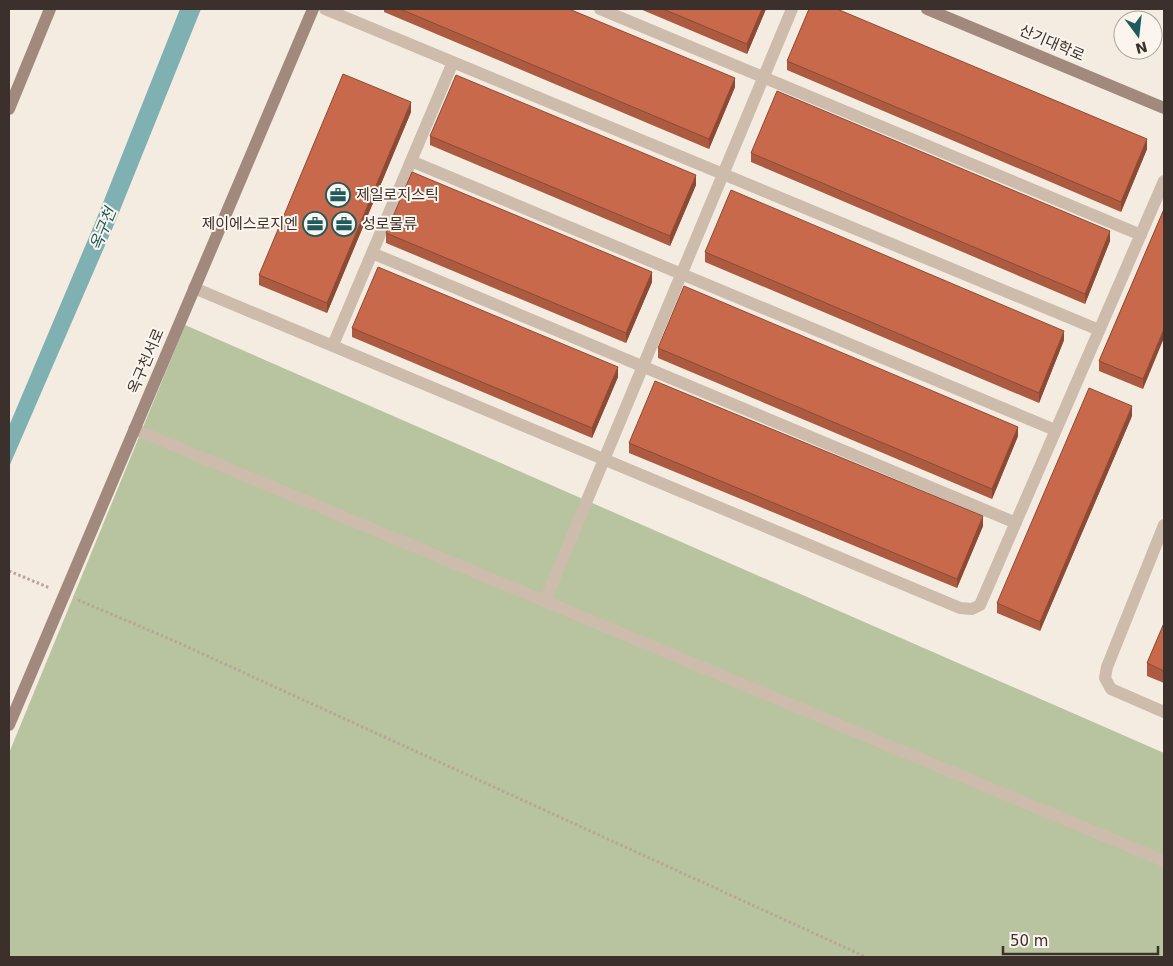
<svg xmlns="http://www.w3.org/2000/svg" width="1173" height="966" font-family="'DejaVu Sans','Noto Sans KR',sans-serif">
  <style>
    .green { fill: #b8c4a0 }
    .water { fill: #7fb0b2 }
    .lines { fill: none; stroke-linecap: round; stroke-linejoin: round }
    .path { stroke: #b9a596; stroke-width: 3; stroke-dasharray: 2.5 2.5; stroke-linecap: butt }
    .street { stroke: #cdbbac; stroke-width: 12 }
    .secondary { stroke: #a18a7d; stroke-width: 12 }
    .wall { fill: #ac5a40 }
    .shaded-wall { fill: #8c4a34 }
    .building { fill: #c8694b; stroke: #8c4a34 }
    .labels { text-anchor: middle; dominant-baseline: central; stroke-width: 4; stroke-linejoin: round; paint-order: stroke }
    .street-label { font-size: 15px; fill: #3b302b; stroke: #fbf5ee }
    .poi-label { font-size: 15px; fill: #3b302b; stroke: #fbf5ee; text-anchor: start }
    .water-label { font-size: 16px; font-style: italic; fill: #1f5a5e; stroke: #fbf5ee }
  </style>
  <rect width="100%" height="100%" fill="#f4ebe1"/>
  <!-- green -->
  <path class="green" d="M185,325L1164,753V957H9V753Z"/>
  <!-- water -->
  <path class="water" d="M180,9H201L116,220L9,467V426L95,223Z"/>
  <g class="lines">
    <!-- path -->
    <path class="path" d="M9,571L50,588
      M78,600L170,639L866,957"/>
    <!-- street -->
    <path class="street" d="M325,9L1099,330
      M600,9L1141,235
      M411,161L1055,430
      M372,253L1016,523
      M194,288L960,608L972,609L980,605L1164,181
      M333,345L453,62
      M134,429L1164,861
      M1164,525L1107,667L1105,678L1111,689L1164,712
      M545,601L792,9"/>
    <!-- secondary -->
    <path class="secondary" d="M927,9L1164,108
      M9,109L50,9
      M9,725L313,9"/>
  </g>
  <!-- wall -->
  <path class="wall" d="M384,9H569L735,87L709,149L384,12Z
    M640,9H766L747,54Z
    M787,61L1147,149L1121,212L787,70Z
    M411,112L327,313L259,285V275Z
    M430,136L696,185L670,246L430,145Z
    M751,153L1110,241L1085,304L751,162Z
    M1164,209L1143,389L1099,371V361Z
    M386,233L652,282L626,343L386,243Z
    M705,252L1064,340L1039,403L705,262Z
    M352,328L618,377L592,438L352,337Z
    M658,348L1018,436L992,499L658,358Z
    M1132,416L1040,631L997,613V603Z
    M629,443L983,526L957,588L629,453Z
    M1164,623V683L1147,676V663Z"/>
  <!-- shaded-wall -->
  <path class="shaded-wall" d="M762,9H766L747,54V44Z
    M735,78V87L709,149V139Z
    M411,102V112L327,313V303Z
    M1147,139V149L1121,212V202Z
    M696,175V185L670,246V236Z
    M1110,231V241L1085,304V294Z
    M652,272V282L626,343V333Z
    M1164,329V338L1143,389V379Z
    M1064,331V340L1039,403V393Z
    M618,367V377L592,438V428Z
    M1132,406V416L1040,631V622Z
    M1018,427V436L992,499V489Z
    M983,516V526L957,588V579Z"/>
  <!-- building -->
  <path class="building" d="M400,9H569L735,78L709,139Z
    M663,9H762L747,44Z
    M809,9H837L1147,139L1121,202L787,61Z
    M343,74L411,102L327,303L259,275Z
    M456,75L696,175L670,236L430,136Z
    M777,91L1110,231L1085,294L751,153Z
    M412,172L652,272L626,333L386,233Z
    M731,190L1064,331L1039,393L705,252Z
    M1164,209V329L1143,379L1099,361Z
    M378,267L618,367L592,428L352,328Z
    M684,286L1018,427L992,489L658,348Z
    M655,381L983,516L957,579L629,443Z
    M1089,388L1132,406L1040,622L997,603Z
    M1164,623V671L1147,663Z"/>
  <!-- icons -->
  <defs>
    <symbol id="office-ring" viewBox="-11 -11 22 22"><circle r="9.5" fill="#fbf5ee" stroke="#1f5a5e" stroke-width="1.5"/><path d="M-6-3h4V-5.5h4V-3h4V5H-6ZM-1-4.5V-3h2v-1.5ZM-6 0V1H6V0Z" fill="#1f5a5e"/></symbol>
  </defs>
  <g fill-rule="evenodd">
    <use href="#office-ring" x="324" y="181" width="28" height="28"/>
    <use href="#office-ring" x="301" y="210" width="28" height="28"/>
    <use href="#office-ring" x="330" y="210" width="28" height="28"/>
  </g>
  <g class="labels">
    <!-- street labels -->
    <g class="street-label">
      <text transform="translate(1052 43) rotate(23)">산기대학로</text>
      <text transform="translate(146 361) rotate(-67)">옥구천서로</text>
    </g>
    <!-- poi labels -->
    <g class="poi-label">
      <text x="356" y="195">제일로지스틱</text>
      <text x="298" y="224" text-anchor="end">제이에스로지엔</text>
      <text x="362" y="224">성로물류</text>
    </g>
    <!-- water labels -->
    <g class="water-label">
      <text transform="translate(103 229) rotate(-68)">옥구천</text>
    </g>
  </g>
  <!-- border -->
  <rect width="1173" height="966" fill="none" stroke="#3b302b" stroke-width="20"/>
  <!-- north arrow -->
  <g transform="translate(1138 35) rotate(165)"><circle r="24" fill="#fbf5ee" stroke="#aea6a0"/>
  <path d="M0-4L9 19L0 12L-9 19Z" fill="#1f5a5e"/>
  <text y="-8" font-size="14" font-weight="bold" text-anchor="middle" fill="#3b302b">N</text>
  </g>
  <!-- scale -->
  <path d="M1003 946v8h155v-8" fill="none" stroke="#3b302b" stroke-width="2.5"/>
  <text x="1010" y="946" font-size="15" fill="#3b302b" stroke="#fbf5ee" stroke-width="4" paint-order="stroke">50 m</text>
</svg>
